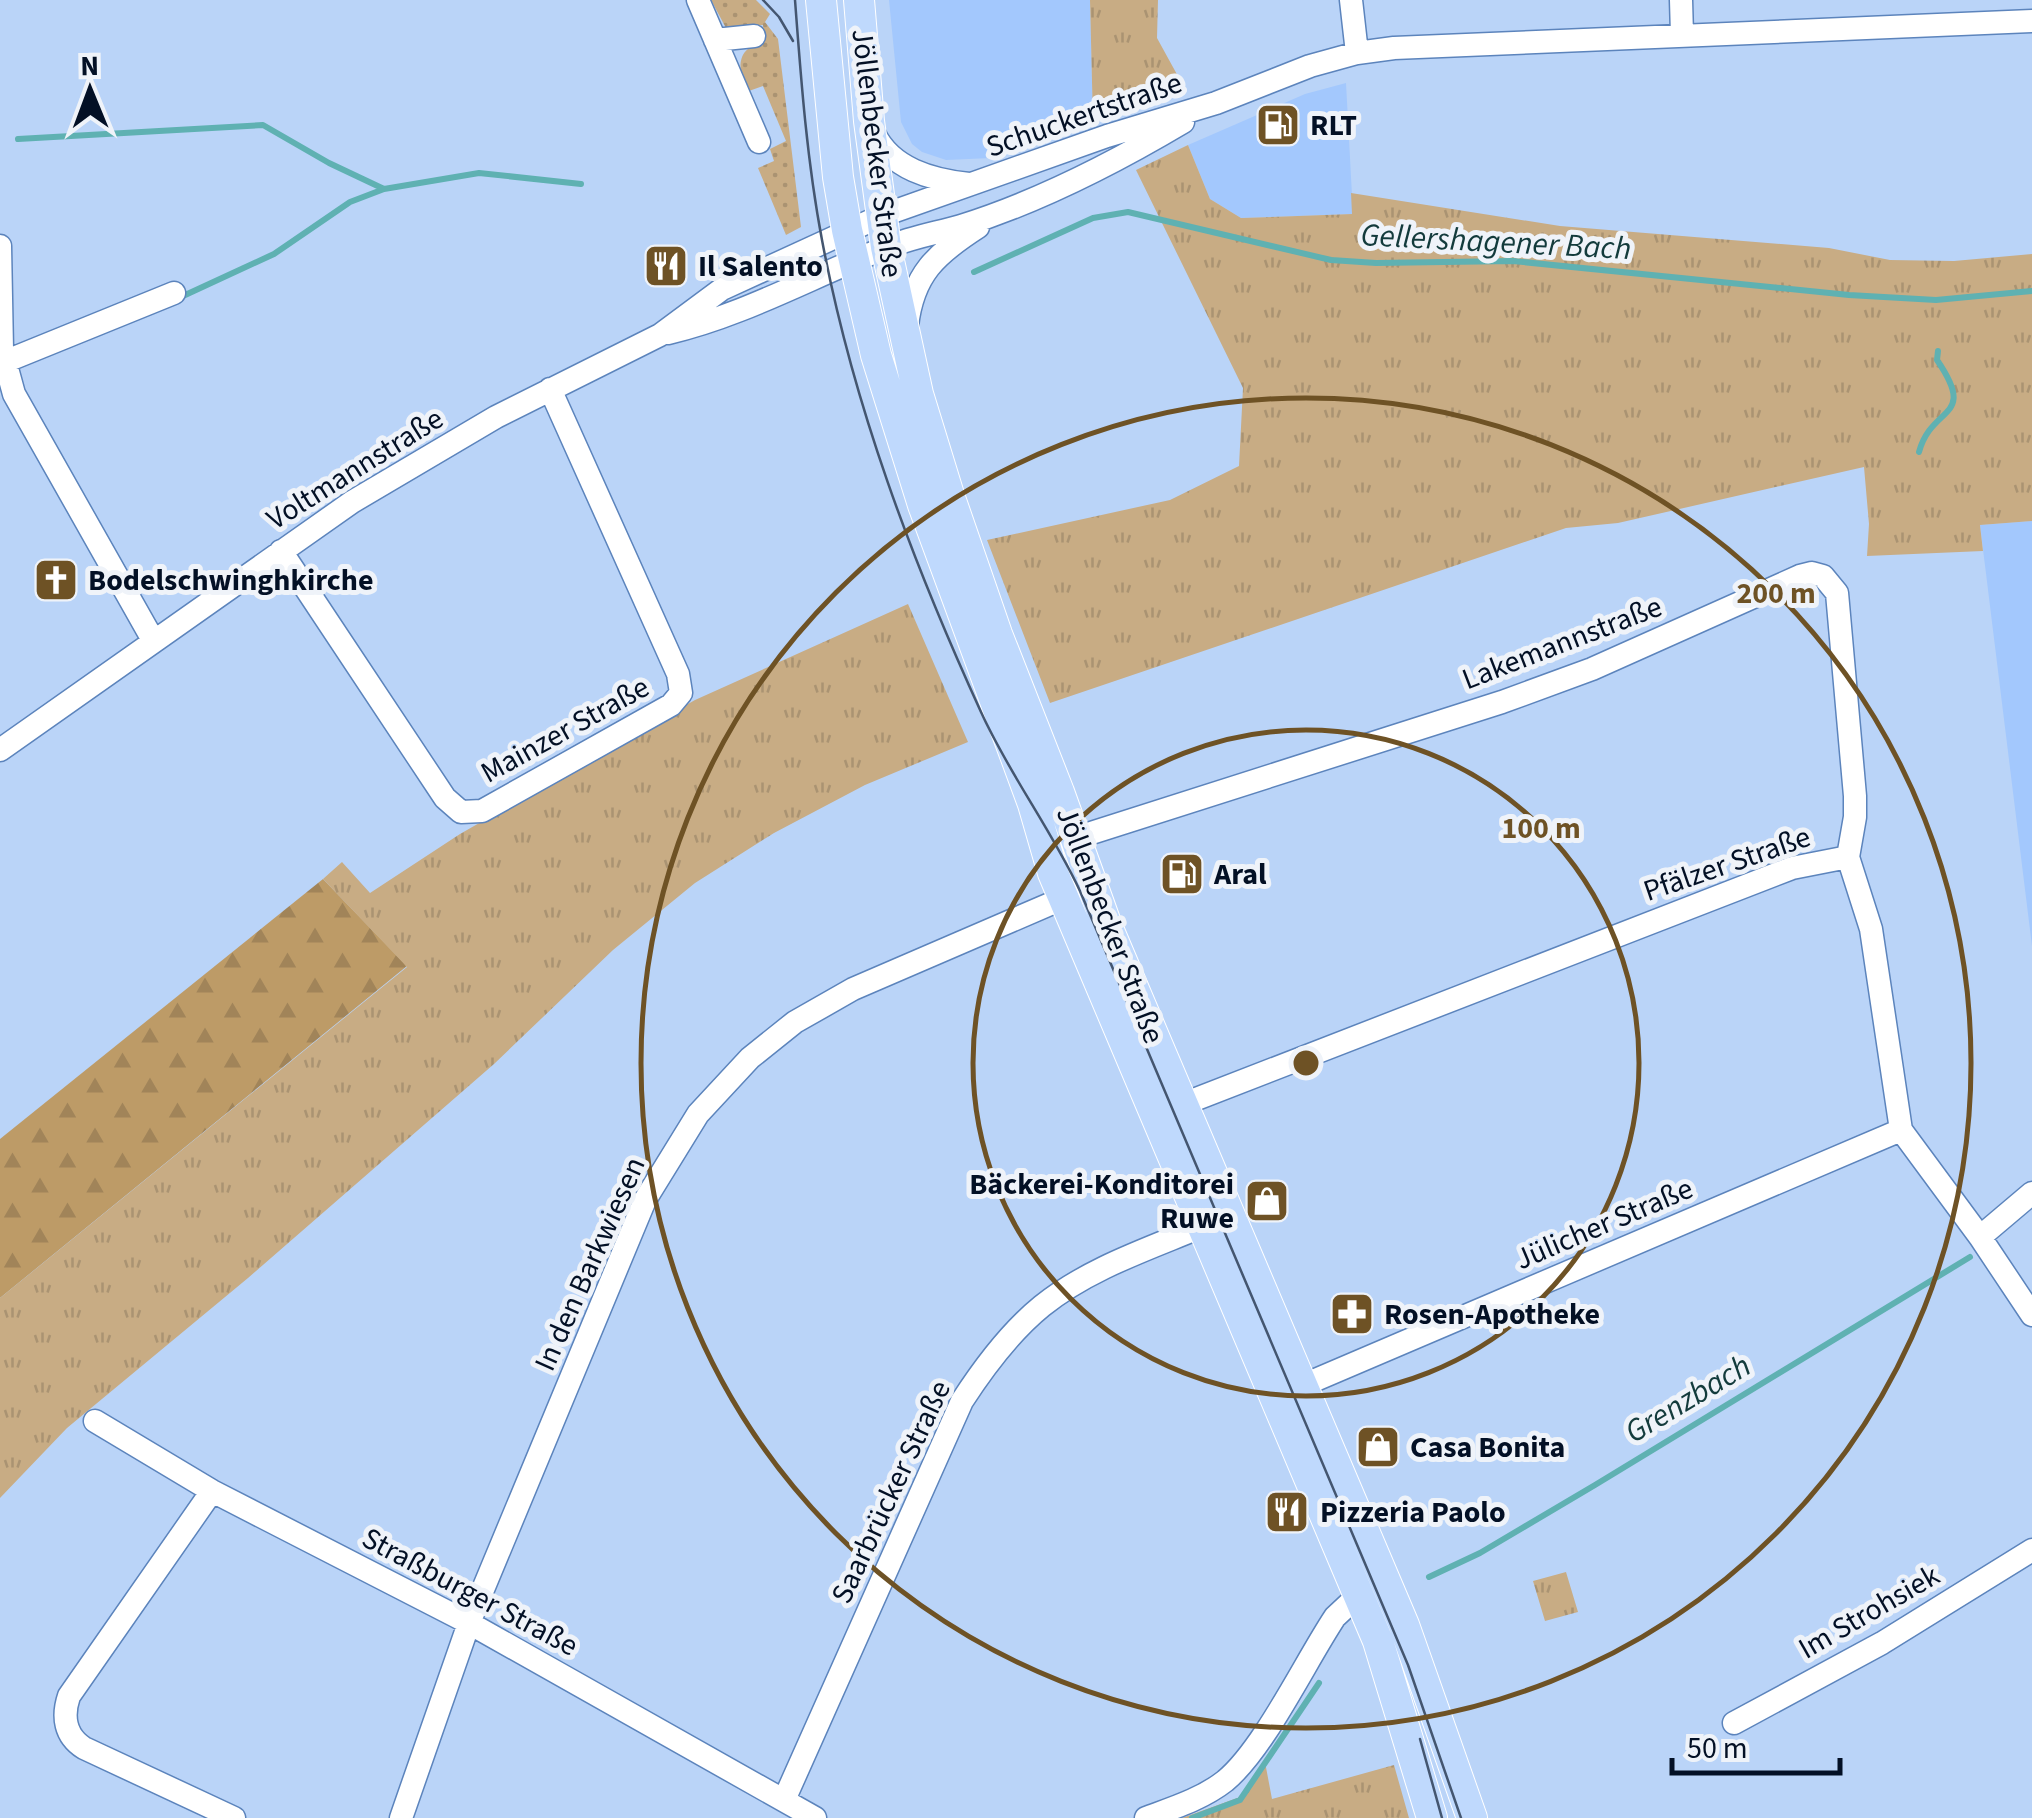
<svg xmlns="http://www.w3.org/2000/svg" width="2032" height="1818" font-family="'Source Sans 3',sans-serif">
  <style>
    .built { fill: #a3c8fd }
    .grass { fill: url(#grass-dots) }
    .forest { fill: url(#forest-firs) }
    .park { fill: url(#park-tufts) }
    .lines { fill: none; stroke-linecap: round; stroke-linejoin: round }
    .stream { stroke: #5fb1b2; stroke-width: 6 }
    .minor-casing { stroke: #5c84bc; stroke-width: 25 }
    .major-casing { stroke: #fff; stroke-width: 32 }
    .minor { stroke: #fff; stroke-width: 22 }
    .major { stroke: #bfd9fd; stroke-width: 30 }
    .tram { stroke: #445670; stroke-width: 2.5 }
    .ring { fill: none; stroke: #6e5225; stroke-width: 5 }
    .labels { text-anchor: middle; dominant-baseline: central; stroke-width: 10; stroke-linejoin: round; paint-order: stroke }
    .street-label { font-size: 30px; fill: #031025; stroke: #eff3f9 }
    .poi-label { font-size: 30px; font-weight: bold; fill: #031025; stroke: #eff3f9; text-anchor: start }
    .water-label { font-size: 32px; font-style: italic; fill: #133b3c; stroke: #eff3f9 }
    .centre { fill: #6e5225; stroke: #eff3f9; stroke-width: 5 }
    .ring-label { font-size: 30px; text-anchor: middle; font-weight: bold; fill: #6e5225; stroke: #eff3f9; stroke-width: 10; stroke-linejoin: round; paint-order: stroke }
  </style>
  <defs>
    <pattern id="grass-dots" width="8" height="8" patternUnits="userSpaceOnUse" patternTransform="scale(2.5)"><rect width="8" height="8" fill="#c8ac84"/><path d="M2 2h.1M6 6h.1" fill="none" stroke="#aa9372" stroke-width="1.8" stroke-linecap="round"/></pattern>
    <pattern id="forest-firs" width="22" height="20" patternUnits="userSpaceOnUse" patternTransform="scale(2.5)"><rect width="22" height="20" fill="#bd9b67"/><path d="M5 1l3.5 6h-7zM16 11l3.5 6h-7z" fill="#a18459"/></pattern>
    <pattern id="park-tufts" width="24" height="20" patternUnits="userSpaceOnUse" patternTransform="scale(2.5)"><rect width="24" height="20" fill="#c8ac84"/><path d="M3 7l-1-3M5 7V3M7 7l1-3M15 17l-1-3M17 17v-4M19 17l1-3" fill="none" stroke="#aa9372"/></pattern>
  </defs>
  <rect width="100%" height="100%" fill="#bad4f8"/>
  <!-- built -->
  <path class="built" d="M889,0H1090L1093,123L991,158L946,160L922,152L912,144L901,122Z
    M1346,83L1353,214L1241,218L1210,199L1188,145L1305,94Z
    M2032,521V946L1980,525Z"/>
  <!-- grass -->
  <path class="grass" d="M711,0H756L770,14L765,22L778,39L801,227L786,235L758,168L774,161L770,149L786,141L763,86L746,92C738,69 735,47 764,43L763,25L726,28Z"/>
  <!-- forest -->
  <path class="forest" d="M323,879L407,966L0,1298V1139Z"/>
  <!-- park -->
  <path class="park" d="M1090,0H1158L1157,38L1185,89L1093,123Z
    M1188,145L1210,199L1241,218L1352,214L1351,193L1560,226L1829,248L1890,260L1954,261L2032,254V521L1980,525L1983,551L1867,556L1869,524L1864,467L1618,523L1566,528L1050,703L987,540L1170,500L1239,466L1243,388L1136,170Z
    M908,604L968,742L865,785L774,833L695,883L613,950L494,1064L248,1278L67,1428L0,1498V1298L407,967L323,879L342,862L370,893L460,834L695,700Z
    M1566,1572L1578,1612L1545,1621L1533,1581Z
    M1265,1762L1272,1799L1394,1765L1409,1818H1182L1240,1797Z"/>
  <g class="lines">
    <!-- stream -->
    <path class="stream" d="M18,139L263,125L329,163L384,189
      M974,272L1093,218L1128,212L1331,260L1376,263L1513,261L1849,295L1936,300L2032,291
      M183,296L274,254L350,202L384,189L479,173L581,184
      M1919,452C1932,404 1978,420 1937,360L1938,351
      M1429,1577L1480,1553L1595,1485L1970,1257
      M1192,1818L1240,1800L1319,1683"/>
    <defs>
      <path id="minor" d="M698,0L759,142
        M1351,0L1357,53
        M1681,0L1682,35
        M715,40L754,36
        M874,133C891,169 932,180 969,184
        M0,246L2,350L14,394L153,640
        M907,326C913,274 936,254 978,227
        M668,333C745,315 814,275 888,247C912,237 937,233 961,226C1038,202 1114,163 1183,122
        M4,362L174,293
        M281,551L445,798L461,812L482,811L671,705L681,693L678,674L550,389
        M0,750L352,502L496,417L660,335L722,289L881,216L1107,136L1216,103L1310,66L1357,53L1394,48L2032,21
        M1063,842L1502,702L1592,669L1800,576L1812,573L1823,576L1837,593L1855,796V817L1848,857L1871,929L1901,1130L1980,1237L2032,1315
        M1168,1110L1792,868L1848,857
        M1980,1237L2032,1193
        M1292,1390L1901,1130
        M95,1421L212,1491L469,1623L815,1818
        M212,1491L69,1696C62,1717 65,1736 84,1748L234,1818
        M1734,1723L1882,1643L2032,1550
        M784,1800L962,1401C984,1367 1010,1332 1042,1306C1093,1265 1158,1246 1217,1220
        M401,1818L469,1623L645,1200L698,1114L750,1058L795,1022L853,989L1078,892
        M1146,1818C1173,1808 1202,1799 1225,1781C1264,1749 1305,1662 1335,1617L1350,1603L1373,1592"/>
      <path id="major" d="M821,0L838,177L847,230L876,355L923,505L1033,804L1053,873L1378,1641L1432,1818
        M859,0L869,121L886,247L918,394L949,495L997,634L1059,792L1107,926L1404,1625L1472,1818"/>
    </defs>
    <!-- minor casing -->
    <use href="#minor" class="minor-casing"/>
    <!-- major casing -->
    <use href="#major" class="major-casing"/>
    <!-- minor -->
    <use href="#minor" class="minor"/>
    <!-- major -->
    <use href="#major" class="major"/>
    <!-- tram -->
    <path class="tram" d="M763,0L779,17L793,41
      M795,0C801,80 807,161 822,240C853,404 912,561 981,712C1009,774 1051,829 1080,891L1408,1665L1461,1818
      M1420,1739L1442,1818"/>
  </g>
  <!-- distance rings -->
  <g class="ring">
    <circle cx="1306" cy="1063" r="333"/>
    <circle cx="1306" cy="1063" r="665"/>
  </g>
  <!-- icons -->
  <defs>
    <symbol id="fuel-square" viewBox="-11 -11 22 22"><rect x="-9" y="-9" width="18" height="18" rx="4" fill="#6e5225" stroke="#eff3f9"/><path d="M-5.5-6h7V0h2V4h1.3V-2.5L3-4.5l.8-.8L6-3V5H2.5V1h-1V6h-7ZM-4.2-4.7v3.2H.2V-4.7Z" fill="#fff"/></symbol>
    <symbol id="restaurant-square" viewBox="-11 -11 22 22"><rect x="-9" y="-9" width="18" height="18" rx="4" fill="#6e5225" stroke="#eff3f9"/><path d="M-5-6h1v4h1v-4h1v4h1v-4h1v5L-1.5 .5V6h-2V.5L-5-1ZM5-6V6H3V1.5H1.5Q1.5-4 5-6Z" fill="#fff"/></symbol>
    <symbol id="church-square" viewBox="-11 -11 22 22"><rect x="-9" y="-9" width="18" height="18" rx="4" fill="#6e5225" stroke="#eff3f9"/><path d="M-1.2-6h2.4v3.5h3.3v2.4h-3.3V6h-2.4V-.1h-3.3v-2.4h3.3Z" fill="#fff"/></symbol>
    <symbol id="shop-square" viewBox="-11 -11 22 22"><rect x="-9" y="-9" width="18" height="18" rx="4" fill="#6e5225" stroke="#eff3f9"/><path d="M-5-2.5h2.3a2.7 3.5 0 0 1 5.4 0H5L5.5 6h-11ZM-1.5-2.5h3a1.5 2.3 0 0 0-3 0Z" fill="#fff"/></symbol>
    <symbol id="pharmacy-square" viewBox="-11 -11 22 22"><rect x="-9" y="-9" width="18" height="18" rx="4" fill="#6e5225" stroke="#eff3f9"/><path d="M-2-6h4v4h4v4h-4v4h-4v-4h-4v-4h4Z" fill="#fff"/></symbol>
  </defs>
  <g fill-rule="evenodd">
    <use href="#fuel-square" x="1253" y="100" width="50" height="50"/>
    <use href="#restaurant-square" x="641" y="241" width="50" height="50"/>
    <use href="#church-square" x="31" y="555" width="50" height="50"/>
    <use href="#fuel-square" x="1157" y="849" width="50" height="50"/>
    <use href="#shop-square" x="1242" y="1176" width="50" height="50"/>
    <use href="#pharmacy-square" x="1327" y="1289" width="50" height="50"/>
    <use href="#shop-square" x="1353" y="1422" width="50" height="50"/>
    <use href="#restaurant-square" x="1262" y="1487" width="50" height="50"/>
  </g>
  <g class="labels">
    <!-- street labels -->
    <g class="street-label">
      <text transform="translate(1084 115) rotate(-19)">Schuckertstraße</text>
      <text transform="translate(877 153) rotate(83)">Jöllenbecker Straße</text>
      <text transform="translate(355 469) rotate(-32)">Voltmannstraße</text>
      <text transform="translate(1562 643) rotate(-21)">Lakemannstraße</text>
      <text transform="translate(565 730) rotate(-29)">Mainzer Straße</text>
      <text transform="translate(1727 864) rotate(-19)">Pfälzer Straße</text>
      <text transform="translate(1110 925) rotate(69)">Jöllenbecker Straße</text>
      <text transform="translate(1604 1224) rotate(-23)">Jülicher Straße</text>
      <text transform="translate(590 1264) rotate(-66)">In den Barkwiesen</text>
      <text transform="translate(891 1492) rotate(-65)">Saarbrücker Straße</text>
      <text transform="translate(470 1592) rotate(28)">Straßburger Straße</text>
      <text transform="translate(1869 1612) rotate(-30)">Im Strohsiek</text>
    </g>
    <!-- poi labels -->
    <g class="poi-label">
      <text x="1310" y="125">RLT</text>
      <text x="698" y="266">Il Salento</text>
      <text x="88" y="580">Bodelschwinghkirche</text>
      <text x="1214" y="874">Aral</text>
      <text x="1234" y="1184" text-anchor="end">Bäckerei-Konditorei<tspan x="1234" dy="34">Ruwe</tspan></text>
      <text x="1384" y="1314">Rosen-Apotheke</text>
      <text x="1410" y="1447">Casa Bonita</text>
      <text x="1320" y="1512">Pizzeria Paolo</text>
    </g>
    <!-- water labels -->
    <g class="water-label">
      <text transform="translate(1496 242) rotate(3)">Gellershagener Bach</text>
      <text transform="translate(1688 1399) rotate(-31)">Grenzbach</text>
    </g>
  </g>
  <circle cx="1306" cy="1063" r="15" class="centre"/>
  <g class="ring-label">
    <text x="1776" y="603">200 m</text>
    <text x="1541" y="838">100 m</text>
  </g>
  <!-- north arrow -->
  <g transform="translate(90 90) rotate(359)" stroke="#eff3f9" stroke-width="8" paint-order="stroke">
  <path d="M0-8L18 38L0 25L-18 38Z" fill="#031025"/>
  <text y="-15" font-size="28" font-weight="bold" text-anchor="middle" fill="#031025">N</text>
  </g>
  <!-- scale -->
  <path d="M1672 1758v15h168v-15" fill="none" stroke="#031025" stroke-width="5"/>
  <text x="1687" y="1758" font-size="30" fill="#031025" stroke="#eff3f9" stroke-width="8" paint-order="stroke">50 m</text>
</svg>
